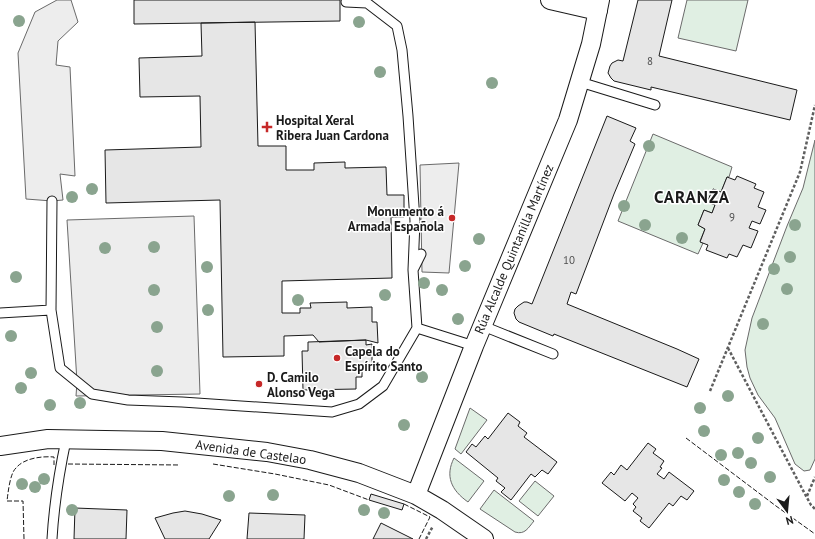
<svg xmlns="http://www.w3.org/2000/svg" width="815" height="539" font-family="'PT Sans',sans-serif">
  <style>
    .green { fill: #e0efe3; stroke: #6a6a6a }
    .parking { fill: #ededed; stroke: #6a6a6a }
    .building { fill: #e6e6e6; stroke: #1a1a1a }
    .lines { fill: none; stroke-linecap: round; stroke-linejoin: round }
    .lane-casing { stroke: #1a1a1a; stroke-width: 11 }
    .street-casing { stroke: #1a1a1a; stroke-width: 20 }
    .path { stroke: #5f5f5f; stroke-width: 2.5; stroke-dasharray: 3 2; stroke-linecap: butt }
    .lane { stroke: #fff; stroke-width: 9 }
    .street { stroke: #fff; stroke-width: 18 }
    .fence { stroke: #1a1a1a; stroke-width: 1; stroke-dasharray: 5 2; stroke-linecap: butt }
    .tree { fill: #8aa48f }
    .poi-dot { fill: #c62828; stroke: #fff; stroke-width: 1.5 }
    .labels { text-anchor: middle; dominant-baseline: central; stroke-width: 3; stroke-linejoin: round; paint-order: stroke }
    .number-label { font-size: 11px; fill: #4d4d4d }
    .poi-label { font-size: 13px; font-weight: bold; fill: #1a1a1a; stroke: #fff; text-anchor: start }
    .street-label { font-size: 13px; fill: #1a1a1a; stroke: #fff }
    .district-label { font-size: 17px; font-weight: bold; letter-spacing: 1px; fill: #1a1a1a; stroke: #fff }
  </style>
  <rect width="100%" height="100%" fill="#fff"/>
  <!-- green -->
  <path class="green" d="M687,0H748L736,51L678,38Z
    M653,134L732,167L729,177H727L721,192L713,189L708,202L715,205L712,213L704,210L698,225L705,229L700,241L703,243L698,254L618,221Z
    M815,140V459L810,470L804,471L795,464L775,418L758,395L750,378L747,367L745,350L752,318L787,226L803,188Z
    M470,408L487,420L461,454L455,449Z
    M454,458L484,481L468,502C451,490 445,476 454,458Z
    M535,481L554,496L538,516L519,501Z
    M494,490L534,521C528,528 525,535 515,532L480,509Z"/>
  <!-- parking -->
  <path class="parking" d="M57,0H71L78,22L58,41L56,65L70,67L75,176L60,174L63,200L52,201L26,199L18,53L35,12Z
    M459,163L449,273L422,272L420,165Z
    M194,216L200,394L76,396L77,382L67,220Z"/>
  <!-- building -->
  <path class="building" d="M134,0H340V21L134,24Z
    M638,0H672L659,56L797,90L790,120L651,87V90L614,81L611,78L608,73L610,66L612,63L618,60L623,61Z
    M255,22L258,146H286V170H314V163L345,162V168L386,167L387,195H404V217H391L392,278L282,281V313H300V308H311L310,303L347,302V308L372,307V322H377L378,343L366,340L319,342L313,335L284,336V356L223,357L220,200L106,203L105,150L201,147L200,96L140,97L139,58L202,56L201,23Z
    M607,116L636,128L630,141L635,144L614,194L576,294L571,292L567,304L677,349L699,359L687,387L554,334L553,336L519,322L516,319L514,313L515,309L518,306L524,302H527L532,304Z
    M737,176L756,184L754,188L764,192L758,207L766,210L760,224L752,221L749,228L758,231L751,248L743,245L737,257L729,254L727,258L706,250L708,245L700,242L705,229L698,225L704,210L712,213L715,205L707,202L713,189L721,192L727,177L735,180Z
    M366,340V345L372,344V366H368V370H362V377H356V389L303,390L302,351H308V342Z
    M508,413L520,422L518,426L527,433L524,437L557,462L548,474L542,470L535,477L531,474L511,500L501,492L505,488L496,481L498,478L466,452L472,444L476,447L485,436L488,439Z
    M648,443L656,449L653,453L664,461L660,467L662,468L657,474L664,479L669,472L694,491L687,500L681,496L673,506L669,503L649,528L640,521L642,518L633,511L636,507L633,504L638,498L632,493L625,501L602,483L611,472L614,475L621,465L627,470Z
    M371,494L404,504L402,510L369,500Z
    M75,508L127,510L126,539H74Z
    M185,511L202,514L221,520L209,539H165L155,518L173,513Z
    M249,513L305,515L304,539H247Z
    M381,523L413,539H373Z"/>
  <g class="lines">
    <defs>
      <path id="lane" d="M346,2L367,3L397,26L402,50L408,116L415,221L413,270
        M580,82L655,105
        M52,201L51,310L60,368L92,394L128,400L182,402L332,412L359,404L383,386L417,328
        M421,254L413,270L417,328L474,346
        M0,313L51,310
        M483,326L553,354
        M52,539C54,505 59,473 66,440"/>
      <path id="street" d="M550,0L598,11
        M0,446L48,439L162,441L267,452L310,460L359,473L416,495L442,510L484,539
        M416,495L474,346L568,120L591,44L600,0"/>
    </defs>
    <!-- lane casing -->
    <use href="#lane" class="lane-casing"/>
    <!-- street casing -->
    <use href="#street" class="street-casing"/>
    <!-- path -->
    <path class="path" d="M728,348L806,496L811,505L815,509
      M710,391L800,172L815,105
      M807,496L815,477
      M426,539L433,526"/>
    <!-- lane -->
    <use href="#lane" class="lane"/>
    <!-- street -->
    <use href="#street" class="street"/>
    <!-- fence -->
    <path class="fence" d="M686,438L776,506L815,534
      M68,464L180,465
      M213,464L275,474L329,485L369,500
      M404,504L430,517L419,539
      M24,539L23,501H7C8,493 10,473 16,468C24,458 42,456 54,457V465"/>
  </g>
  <!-- trees -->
  <g class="tree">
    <circle cx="19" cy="21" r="6"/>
    <circle cx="359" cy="22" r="6"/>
    <circle cx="380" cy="72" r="6"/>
    <circle cx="492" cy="83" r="6"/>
    <circle cx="649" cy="146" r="6"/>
    <circle cx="92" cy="189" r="6"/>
    <circle cx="72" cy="197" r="6"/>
    <circle cx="624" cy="206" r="6"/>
    <circle cx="645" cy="225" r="6"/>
    <circle cx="795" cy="225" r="6"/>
    <circle cx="682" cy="238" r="6"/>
    <circle cx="479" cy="239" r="6"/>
    <circle cx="154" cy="247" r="6"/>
    <circle cx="105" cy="248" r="6"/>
    <circle cx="790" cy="257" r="6"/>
    <circle cx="465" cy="266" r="6"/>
    <circle cx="207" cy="267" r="6"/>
    <circle cx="774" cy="269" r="6"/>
    <circle cx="16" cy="277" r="6"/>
    <circle cx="424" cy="283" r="6"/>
    <circle cx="787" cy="289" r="6"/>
    <circle cx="154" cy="290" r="6"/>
    <circle cx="442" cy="290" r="6"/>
    <circle cx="385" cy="295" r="6"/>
    <circle cx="298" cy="300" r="6"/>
    <circle cx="208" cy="310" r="6"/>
    <circle cx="458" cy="319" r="6"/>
    <circle cx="763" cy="324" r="6"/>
    <circle cx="157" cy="327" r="6"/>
    <circle cx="11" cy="336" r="6"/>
    <circle cx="157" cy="371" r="6"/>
    <circle cx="31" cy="373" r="6"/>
    <circle cx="422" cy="377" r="6"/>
    <circle cx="21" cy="388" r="6"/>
    <circle cx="728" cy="396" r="6"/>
    <circle cx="80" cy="403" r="6"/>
    <circle cx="50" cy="405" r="6"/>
    <circle cx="700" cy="408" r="6"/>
    <circle cx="404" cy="425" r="6"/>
    <circle cx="704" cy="431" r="6"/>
    <circle cx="758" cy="438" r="6"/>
    <circle cx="738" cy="453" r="6"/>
    <circle cx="721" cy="455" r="6"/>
    <circle cx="751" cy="463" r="6"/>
    <circle cx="770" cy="477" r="6"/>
    <circle cx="44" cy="479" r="6"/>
    <circle cx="724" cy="480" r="6"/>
    <circle cx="22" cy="484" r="6"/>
    <circle cx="35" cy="487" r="6"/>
    <circle cx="739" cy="492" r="6"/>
    <circle cx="273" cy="495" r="6"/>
    <circle cx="229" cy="496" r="6"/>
    <circle cx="755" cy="504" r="6"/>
    <circle cx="72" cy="510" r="6"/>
    <circle cx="364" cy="510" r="6"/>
    <circle cx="384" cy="513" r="6"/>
  </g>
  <!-- markers -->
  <g class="poi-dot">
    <path d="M265 121h4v4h4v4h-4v4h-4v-4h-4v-4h4z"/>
    <circle cx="452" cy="218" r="4"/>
    <circle cx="337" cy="358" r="4"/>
    <circle cx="259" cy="384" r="4"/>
  </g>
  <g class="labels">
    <!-- number labels -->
    <g class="number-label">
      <text x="650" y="61">8</text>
      <text x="732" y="217">9</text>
      <text x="569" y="260">10</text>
    </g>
    <!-- poi labels -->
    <g class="poi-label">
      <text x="276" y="120">Hospital Xeral<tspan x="276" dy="15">Ribera Juan Cardona</tspan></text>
      <text x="444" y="211" text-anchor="end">Monumento á<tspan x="444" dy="15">Armada Española</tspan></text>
      <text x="345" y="351">Capela do<tspan x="345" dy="15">Espírito Santo</tspan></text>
      <text x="267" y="377">D. Camilo<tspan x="267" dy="15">Alonso Vega</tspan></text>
    </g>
    <!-- street labels -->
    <g class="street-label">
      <text transform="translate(514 249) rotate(-67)">Rúa Alcalde Quintanilla Martínez</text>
      <text transform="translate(251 452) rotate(8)">Avenida de Castelao</text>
    </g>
    <!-- district labels -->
    <g class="district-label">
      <text x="692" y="197">CARANZA</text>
    </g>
  </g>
  <!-- north arrow -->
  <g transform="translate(787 511) rotate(164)" stroke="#ffffff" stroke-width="3" paint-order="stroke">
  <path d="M0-3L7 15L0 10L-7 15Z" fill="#1a1a1a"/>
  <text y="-6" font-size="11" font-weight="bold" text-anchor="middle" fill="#1a1a1a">N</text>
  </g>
</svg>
